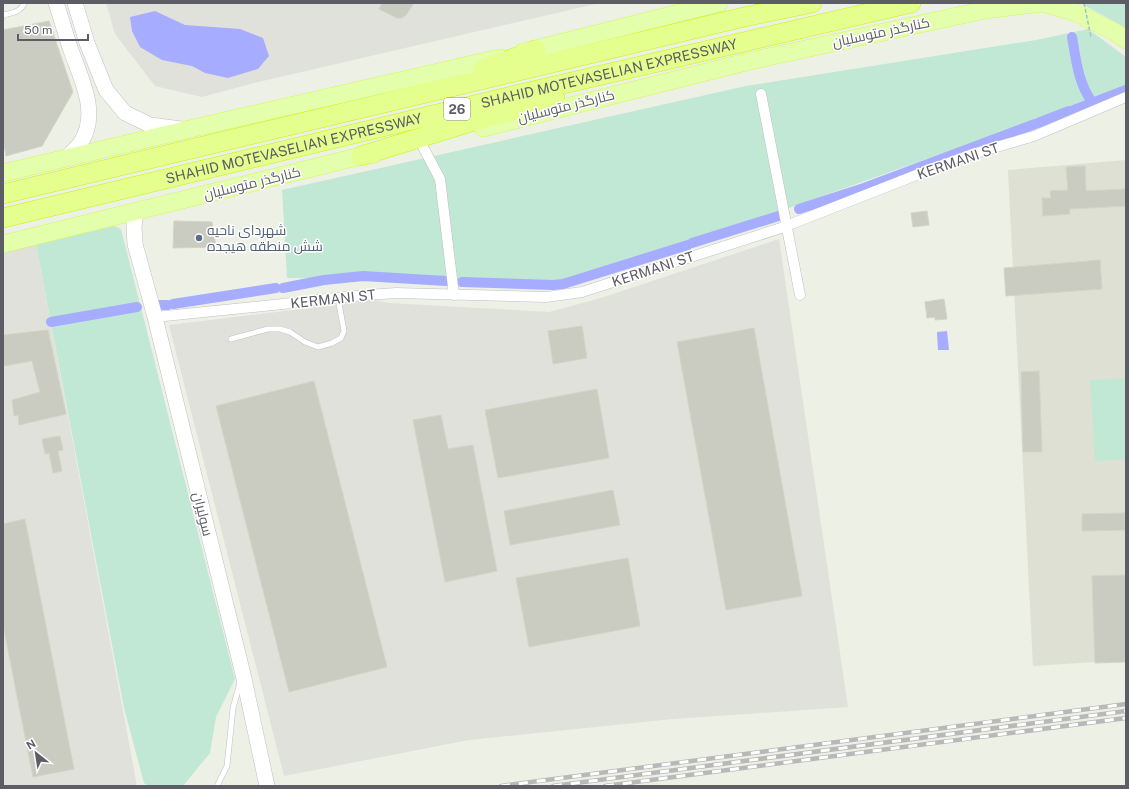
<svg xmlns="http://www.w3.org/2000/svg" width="1129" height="789" font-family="'Public Sans',Cairo,sans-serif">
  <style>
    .industrial { fill: #e0e1da }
    .education { fill: #dde0d3 }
    .green { fill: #c1e8d4 }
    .water { fill: #a6acff }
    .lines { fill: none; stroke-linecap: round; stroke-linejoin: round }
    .canal { stroke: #a6acff; stroke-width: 10 }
    .building { fill: #cacbc1; stroke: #d2d5c3 }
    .lane-casing { stroke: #c0bfc7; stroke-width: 6 }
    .street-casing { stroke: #c0bfc7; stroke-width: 11 }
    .secondary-casing { stroke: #c1c0c9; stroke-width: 16 }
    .primary-casing { stroke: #d5f758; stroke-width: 18 }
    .highway-casing { stroke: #c9f500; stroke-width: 20 }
    .lane { stroke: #fff; stroke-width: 5 }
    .street { stroke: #fff; stroke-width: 10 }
    .secondary { stroke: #fff; stroke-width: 15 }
    .primary { stroke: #e3ffab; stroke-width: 17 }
    .highway { stroke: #e4ff8d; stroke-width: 19 }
    .rail-casing { stroke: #b8b8b9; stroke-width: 4.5 }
    .rail { stroke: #fff; stroke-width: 3; stroke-dasharray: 9; stroke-linecap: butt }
    .path-bridge { stroke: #9ac9bf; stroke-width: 1.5; stroke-dasharray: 4 2; stroke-linecap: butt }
    .service-dot { fill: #5c6f8a; stroke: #fff; stroke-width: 1.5 }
    .labels { text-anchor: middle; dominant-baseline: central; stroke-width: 3; stroke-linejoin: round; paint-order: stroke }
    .shield { fill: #fff; stroke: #8e8e94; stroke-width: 1 }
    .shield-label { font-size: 13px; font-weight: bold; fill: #5d5d66 }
    .street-label { font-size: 14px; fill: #5d5d66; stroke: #fff }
    .service-label { font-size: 14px; fill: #4e5e75; stroke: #fff; text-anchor: start }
  </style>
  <rect width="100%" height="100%" fill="#edf0e5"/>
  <!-- industrial -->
  <path class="industrial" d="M106,3H600L254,83L202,97L155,86L115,34Z
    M779,239L848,707L673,719L469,740L284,776L169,325L375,300L388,303L549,312L601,298Z
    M36,244L137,786H3V252Z"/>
  <!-- education -->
  <path class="education" d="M1126,160V660L1033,666L1008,170Z"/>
  <!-- green -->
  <path class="green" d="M1080,3H1126V28Z
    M1088,29L1126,57V88L786,209L561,282L287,278L282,190L746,86L1036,40Z
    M114,226L121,229L235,679L216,717L210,753L183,786H148L144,783L124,708L36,244Z
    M1126,378V459L1095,461L1090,380Z"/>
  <!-- water -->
  <path class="water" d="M155,11L185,25L240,29L263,38L269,56L258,69L228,78L205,73L192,66L162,60L140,47L132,31L130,17Z
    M947,331L949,350H938L937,332Z"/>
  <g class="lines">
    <!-- canal -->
    <path class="canal" d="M1072,37C1076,59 1078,83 1092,102
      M1074,110L1126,90
      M1038,123L1069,111
      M799,209L864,188L1035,124
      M692,243L785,214
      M462,282L553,285L563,284L688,245
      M283,288L324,280L363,276L446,281
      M173,304L276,288
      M159,305H168
      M51,322L137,307"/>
  </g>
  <!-- building -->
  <path class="building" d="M382,3H414L406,15L402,18H397L379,9Z
    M49,21L73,92L42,146L6,156L3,140V30Z
    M1085,166L1086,191L1126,189V206L1069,209L1070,214L1043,216L1042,198H1051L1050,191L1068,190L1066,167Z
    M927,211L929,225L913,227L911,213Z
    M174,221L212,222L216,247L173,248Z
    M1100,260L1102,289L1006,296L1004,268Z
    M944,299L947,319L935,320V317L927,318L925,302Z
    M582,326L587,358L553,364L548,331Z
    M754,328L802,596L726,610L677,342Z
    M48,330L66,414L19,425L18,415L14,416L12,400L40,392L32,361L3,366V335Z
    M1039,371L1042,452H1023L1021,372Z
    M314,381L387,667L289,692L216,406Z
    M597,389L609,458L498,478L485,410Z
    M441,415L448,449L473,445L497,571L445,582L413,420Z
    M60,436L63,450L58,451L62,471L53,473L49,453L45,454L42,439Z
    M613,490L620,525L510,545L504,511Z
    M1125,513V530L1082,531V514Z
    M25,519L74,769L33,777L3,625V524Z
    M628,558L640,626L529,647L516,578Z
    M1126,575V662L1095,663L1092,576Z"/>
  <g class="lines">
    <defs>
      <path id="lane" d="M3,15C12,13 21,12 24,3
        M231,339L268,329H280L290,332L305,342L318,347L332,343L341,338L344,331L338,298
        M217,786L227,766L233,708L240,683"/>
      <path id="street" d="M761,94L800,295
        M423,147L440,179L454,295
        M155,317L283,304L353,296L396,293L546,297L582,292L781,228L919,174L973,154L1034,136L1126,97"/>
      <path id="secondary" d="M56,3C62,20 66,37 72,53C82,81 99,114 81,142C77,148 71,153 66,158
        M75,3L87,43L106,90L125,113L150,125L181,129
        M136,211L134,227L135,244L155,317L243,674L267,786"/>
      <path id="primary" d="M523,52L719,3
        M483,128L750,61L985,10L1043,3L1074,12L1115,32L1126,40
        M3,173L185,130L499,58
        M3,244L361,156L374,154"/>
      <g id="highway">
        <path d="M484,69L536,50"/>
        <path d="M361,156L474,121L555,98"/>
        <path d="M3,194L744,17L812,3"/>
        <path id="s1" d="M3,218L516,95L911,3"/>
      </g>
    </defs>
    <!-- lane casing -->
    <use href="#lane" class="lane-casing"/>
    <!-- street casing -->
    <use href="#street" class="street-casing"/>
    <!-- secondary casing -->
    <use href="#secondary" class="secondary-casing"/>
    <!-- primary casing -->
    <use href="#primary" class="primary-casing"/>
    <!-- highway casing -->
    <use href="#highway" class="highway-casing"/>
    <!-- lane -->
    <use href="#lane" class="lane"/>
    <!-- street -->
    <use href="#street" class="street"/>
    <!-- secondary -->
    <use href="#secondary" class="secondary"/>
    <!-- primary -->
    <use href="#primary" class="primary"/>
    <!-- highway -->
    <use href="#highway" class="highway"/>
    <defs>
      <path id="rail" d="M501,786L1126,704
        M553,786L1126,711
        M605,786L1126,718"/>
    </defs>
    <!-- rail casing -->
    <use href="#rail" class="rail-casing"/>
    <!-- rail -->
    <use href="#rail" class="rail"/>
    <!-- path-bridge -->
    <path class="path-bridge" d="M1084,3L1091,37"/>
  </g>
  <!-- markers -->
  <circle class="service-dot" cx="199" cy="238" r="4"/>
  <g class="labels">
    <!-- shield labels -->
    <rect class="shield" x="444" y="98" width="26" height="22" rx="3"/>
    <g class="shield-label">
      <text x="457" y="109">26</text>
    </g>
    <!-- street labels -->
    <g class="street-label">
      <text transform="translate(881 32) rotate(-12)">کنارگذر متوسلیان</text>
      <text stroke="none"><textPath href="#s1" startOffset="623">SHAHID MOTEVASELIAN EXPRESSWAY</textPath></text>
      <text transform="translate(566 106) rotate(-14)">کنارگذر متوسلیان</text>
      <text stroke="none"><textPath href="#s1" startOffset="299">SHAHID MOTEVASELIAN EXPRESSWAY</textPath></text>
      <text transform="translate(958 161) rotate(-19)">KERMANI ST</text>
      <text transform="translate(252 183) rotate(-14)">کنارگذر متوسلیان</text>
      <text transform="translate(653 269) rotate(-18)">KERMANI ST</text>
      <text transform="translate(333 299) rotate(-6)">KERMANI ST</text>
      <text transform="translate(203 514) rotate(76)">سولیران</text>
    </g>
    <!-- service labels -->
    <g class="service-label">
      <text x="207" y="230">شهردای ناحیه<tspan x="207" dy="16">شش منطقه هیجده</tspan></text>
    </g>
  </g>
  <!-- border -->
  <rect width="1129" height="789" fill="none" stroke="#5d5d66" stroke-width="8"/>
  <!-- north arrow -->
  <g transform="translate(36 753) rotate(330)" stroke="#ffffff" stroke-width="3" paint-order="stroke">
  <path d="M0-3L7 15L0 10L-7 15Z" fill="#5d5d66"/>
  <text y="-6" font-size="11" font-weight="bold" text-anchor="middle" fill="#5d5d66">N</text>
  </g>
  <!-- scale -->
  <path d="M18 34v6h70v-6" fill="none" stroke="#5d5d66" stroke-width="2"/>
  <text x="24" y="34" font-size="12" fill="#5d5d66" stroke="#ffffff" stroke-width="3" paint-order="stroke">50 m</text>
</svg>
